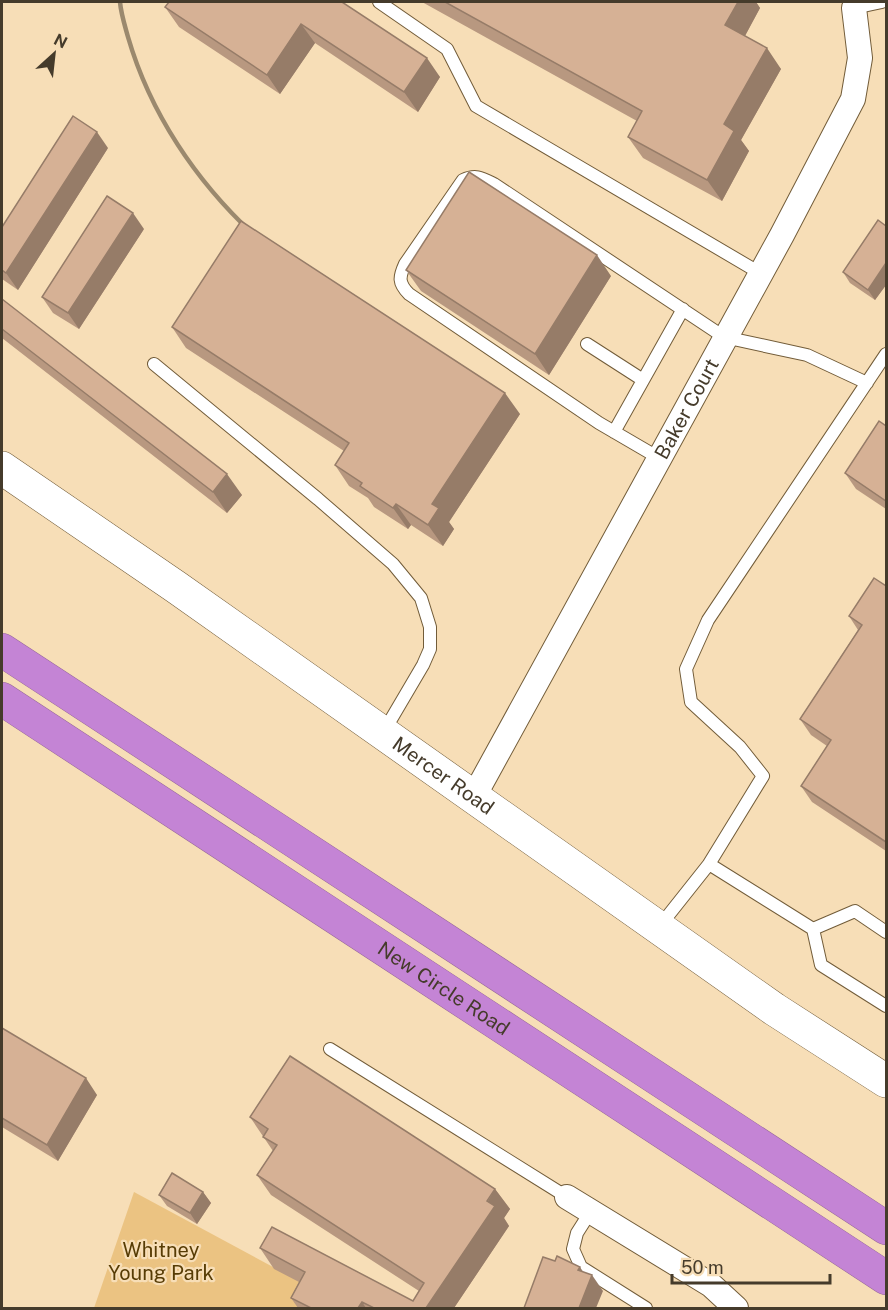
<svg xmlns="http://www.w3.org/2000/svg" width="888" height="1310" font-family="'Public Sans',sans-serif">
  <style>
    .green { fill: #ebc382 }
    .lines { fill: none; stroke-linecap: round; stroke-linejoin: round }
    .lane-casing { stroke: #725c39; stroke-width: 14 }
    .street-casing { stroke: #725c39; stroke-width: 26 }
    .secondary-casing { stroke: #725c39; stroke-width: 34 }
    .highway-casing { stroke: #986a9a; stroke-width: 34 }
    .lane { stroke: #fff; stroke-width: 12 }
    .street { stroke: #fff; stroke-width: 24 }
    .secondary { stroke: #fff; stroke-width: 33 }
    .highway { stroke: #c484d5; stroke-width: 33 }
    .rail { stroke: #9b896e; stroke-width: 4.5 }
    .wall { fill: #b89880 }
    .shaded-wall { fill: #967c68 }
    .building { fill: #d6b195; stroke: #967c68; stroke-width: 1.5 }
    .labels { text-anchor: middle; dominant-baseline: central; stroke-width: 4.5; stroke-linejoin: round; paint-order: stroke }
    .street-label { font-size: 20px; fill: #453b2b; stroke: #f7deb7 }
    .park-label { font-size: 20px; fill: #573c05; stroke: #f7deb7 }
  </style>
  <rect width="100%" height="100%" fill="#f7deb7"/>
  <!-- green -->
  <path class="green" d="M134,1192L349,1308H94Z"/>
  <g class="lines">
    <defs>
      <path id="lane" d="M379,2L447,49L476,106L760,273
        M852,5L854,8L882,2
        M587,344L643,380
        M154,364L318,499L393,564L421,598L430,627V649L423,665L383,733
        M614,432L683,309
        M659,458L599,423L409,294C398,283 399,277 405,264L463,180C476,174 482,178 494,184L724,337L807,355L867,383
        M709,864L813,929L855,911L886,932
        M659,927L709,864L763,776L740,747L691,702L686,669L708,620L886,354
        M813,929L821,965L886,1006
        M330,1049L567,1197
        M591,1211L577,1233L573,1249L581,1267L646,1308"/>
      <g id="street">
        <path id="s1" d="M473,798L782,235L853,99L860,58L854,8"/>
        <path d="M567,1197L711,1285L736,1308"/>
      </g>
      <g id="secondary">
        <path id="s2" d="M2,468L176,587L774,1009L886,1081"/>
      </g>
      <g id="highway">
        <path d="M2,650L886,1228"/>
        <path id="s3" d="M2,699L886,1278"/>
      </g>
    </defs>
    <!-- lane casing -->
    <use href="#lane" class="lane-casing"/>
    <!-- street casing -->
    <use href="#street" class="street-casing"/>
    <!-- secondary casing -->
    <use href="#secondary" class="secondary-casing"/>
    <!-- highway casing -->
    <use href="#highway" class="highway-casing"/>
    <!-- lane -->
    <use href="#lane" class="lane"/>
    <!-- street -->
    <use href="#street" class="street"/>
    <!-- secondary -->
    <use href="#secondary" class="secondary"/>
    <!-- highway -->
    <use href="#highway" class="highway"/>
    <!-- rail -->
    <path class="rail" d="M120,2C121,14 125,26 128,37C150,113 196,181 253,234"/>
  </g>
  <!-- wall -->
  <path class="wall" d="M342,2L440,77L418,112L315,43L280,94L179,27L165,7Z
    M422,2H756L760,8L745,36L781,69L741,140L749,151L722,201L643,158L628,137L637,121Z
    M108,148L18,290L2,279V227Z
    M886,226V285L875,300L850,283L843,272Z
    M144,229L79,329L53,313L42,297Z
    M406,270L611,276L549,375L421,291Z
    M2,299L242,495L227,513L2,338Z
    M172,327L520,414L449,522L454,529L443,546L411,525L408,529L374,507L368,498L349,486L335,465L344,451L186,348Z
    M886,426V509L856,489L845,473Z
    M886,586V851L812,802L801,786L827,746L811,735L800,719L858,630L849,616Z
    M2,1028L97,1095L58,1161L2,1127Z
    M250,1117L495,1189L510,1209L504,1218L509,1226L454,1308H298L291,1298L299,1282L274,1269L260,1248L413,1301L419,1291L271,1195L257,1175L273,1151Z
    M203,1192L211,1203L197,1224L167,1206L159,1195Z"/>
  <!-- shaded-wall -->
  <path class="shaded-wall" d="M738,2H756L760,8L740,45L725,25Z
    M301,24L315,43L280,94L267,75Z
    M767,48L781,69L741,140L749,151L722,201L707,180L724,124Z
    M427,58L440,77L418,112L404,92Z
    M97,132L108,148L18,290L6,273Z
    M133,213L144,229L79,329L68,313Z
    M597,255L611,276L549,375L535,354Z
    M886,263V285L875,300L868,290Z
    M505,393L520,414L449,522L454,529L443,546L428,525L432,504Z
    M227,474L242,495L227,513L213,492Z
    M396,504L411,525L408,529L393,508Z
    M86,1078L97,1095L58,1161L47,1145Z
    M495,1189L510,1209L504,1218L509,1226L454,1308H426Z
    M203,1192L211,1203L197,1224L190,1213Z
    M580,1267L589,1281L592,1275L603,1291L596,1308H579L578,1270Z
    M362,1302L366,1308H358Z"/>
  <!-- building -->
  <path class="building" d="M169,2H342L427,58L404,92L301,24L267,75L165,7Z
    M445,2H738L725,25L767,48L724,124L734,131L707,180L628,137L642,111Z
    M73,116L97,132L6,273L2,270V227Z
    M469,172L597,255L535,354L406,270Z
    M107,196L133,213L68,313L42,297Z
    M878,220L886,226V263L868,290L843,272Z
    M241,221L505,393L432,504L439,508L428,525L396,504L393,508L360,486L362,483L335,465L349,443L172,327Z
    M2,299L227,474L213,492L2,329Z
    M879,421L886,426V501L845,473Z
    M874,578L886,586V842L801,786L831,740L800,719L862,625L849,616Z
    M2,1028L86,1078L47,1145L2,1118Z
    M290,1056L495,1189L487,1201L495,1206L426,1308H374L362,1302L358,1308H311L291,1298L305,1272L260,1248L272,1227L413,1301L424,1283L257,1175L277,1145L263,1137L268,1129L250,1117Z
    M172,1173L203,1192L190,1213L159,1195Z
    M557,1256L580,1267L578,1270L592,1275L579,1308H524L543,1257L555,1261Z"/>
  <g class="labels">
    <!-- street labels -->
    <g class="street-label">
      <text stroke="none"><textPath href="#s1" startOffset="444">Baker Court</textPath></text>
      <text stroke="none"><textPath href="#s2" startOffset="538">Mercer Road</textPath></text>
      <text stroke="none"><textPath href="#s3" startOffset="528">New Circle Road</textPath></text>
    </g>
    <!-- park labels -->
    <g class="park-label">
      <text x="161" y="1250">Whitney<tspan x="161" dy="23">Young Park</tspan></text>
    </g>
  </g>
  <!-- border -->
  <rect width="888" height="1310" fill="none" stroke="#453b2b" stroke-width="6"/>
  <!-- north arrow -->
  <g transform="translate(54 54) rotate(27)" stroke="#f7deb7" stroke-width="4.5" paint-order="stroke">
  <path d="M0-4.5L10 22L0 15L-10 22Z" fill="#453b2b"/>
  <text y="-9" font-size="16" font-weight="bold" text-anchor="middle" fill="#453b2b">N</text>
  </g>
  <!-- scale -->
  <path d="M672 1274v9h158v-9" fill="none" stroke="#453b2b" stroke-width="3"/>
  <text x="681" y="1274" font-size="18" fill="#453b2b" stroke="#f7deb7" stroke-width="4.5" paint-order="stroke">50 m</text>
</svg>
